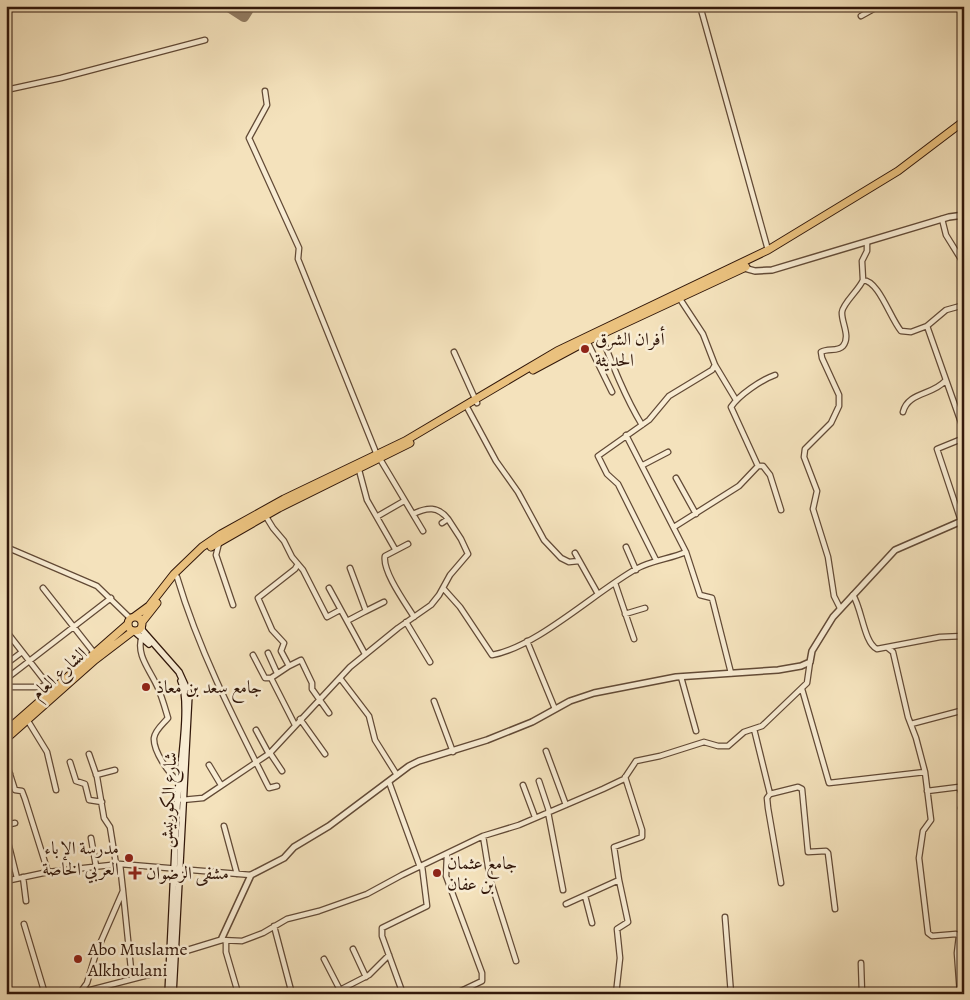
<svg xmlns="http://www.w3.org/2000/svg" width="970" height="1000" font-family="Alegreya,Amiri,serif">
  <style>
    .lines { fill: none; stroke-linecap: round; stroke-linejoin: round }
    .taxiway { stroke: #927c63; stroke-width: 10 }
    .minor-casing { stroke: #624a36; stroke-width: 7 }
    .tertiary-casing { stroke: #624a36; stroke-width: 8 }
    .secondary-casing { stroke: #31170a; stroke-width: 8 }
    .primary-casing { stroke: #31170a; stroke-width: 9 }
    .minor { stroke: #f8ecd3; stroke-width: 4.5 }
    .tertiary { stroke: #f8ecd3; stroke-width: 5 }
    .secondary { stroke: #f8ecd3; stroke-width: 5.5 }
    .primary { stroke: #eac17e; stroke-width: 7 }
    .poi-dot { fill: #8f2418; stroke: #f8ecd3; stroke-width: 2 }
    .labels { text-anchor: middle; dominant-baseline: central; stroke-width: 5; stroke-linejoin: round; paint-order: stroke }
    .poi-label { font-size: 18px; fill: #31170a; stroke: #f8ecd3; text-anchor: start }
    .street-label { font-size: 18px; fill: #31170a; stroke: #f8ecd3 }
  </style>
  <rect width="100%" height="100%" fill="#f4e2bc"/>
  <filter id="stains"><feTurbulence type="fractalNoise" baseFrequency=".004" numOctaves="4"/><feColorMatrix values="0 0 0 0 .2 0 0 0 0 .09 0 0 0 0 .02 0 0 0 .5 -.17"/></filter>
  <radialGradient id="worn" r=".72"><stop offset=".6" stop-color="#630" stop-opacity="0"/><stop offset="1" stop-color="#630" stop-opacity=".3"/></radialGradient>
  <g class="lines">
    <!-- taxiway -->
    <path class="taxiway" d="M227,6L244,17L251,6"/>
    <defs>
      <path id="minor" d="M700,6L768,250
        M861,16L879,6
        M6,90L61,78L205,40
        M265,91L267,105L249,138L299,248L298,259L377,455
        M942,219L946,235L964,264
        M867,242V251L862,261L863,280C879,281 890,318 901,331L911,332L927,326
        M680,299L703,334L715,365L736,400
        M964,305L946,310L927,326L964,431
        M601,335C613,366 625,397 642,425
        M587,341L612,392
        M454,352L477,403
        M468,409L496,461L518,492L544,540L561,558L569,562L579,561
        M903,412C908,392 933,395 945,381
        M626,435L686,552
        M380,459L423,531
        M643,465L668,452
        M758,466L731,407C739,395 761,380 775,375
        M758,466H763L770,475L781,510
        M359,470L367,500L395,549
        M676,478L696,514
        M413,514C427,507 438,506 448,519
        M265,515L273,528L284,541L292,557L303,570L327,617L340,610
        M378,516L404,501
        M961,521L937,449L964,438
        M674,527L739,486L758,466
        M219,543L216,555L233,605
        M408,544L385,556C382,571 406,604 414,617
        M6,547L97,586L130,618
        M626,547L636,570
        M575,553L598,594
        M656,560L618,484L607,474L598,456L649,420L669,396L712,370L715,365
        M177,577C199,651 234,719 269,788L277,786
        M615,583L634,639
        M43,588L95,654
        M329,588L365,654
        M443,588L460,607L492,655C537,647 595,592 636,569C652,560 670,559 686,552L700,595L712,598L731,673
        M853,595C862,609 864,643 877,649L940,637L964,636
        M840,608L834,596L828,557L813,509L817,491L804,457L805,449L831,423L839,406V395L822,358L821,352C828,348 838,352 843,346C851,336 841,322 842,312C843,303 859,290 863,280
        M366,611L384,602
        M625,614L645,608
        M347,621L366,611L350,568
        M406,622L430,662
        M6,631L52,690
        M142,636C135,655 151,671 158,688C162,697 165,708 168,718C163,724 155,730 154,738C153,751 169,774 179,782
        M527,641L555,709
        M888,648L893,652L908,717L916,738L925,772L931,820L923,831L919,858L928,933L932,936L956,934L959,936L957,953L960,994
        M268,653L277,673
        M253,655L265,678H271
        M6,664L22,652
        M289,666L301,660L312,683V689L329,713
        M681,677L696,731
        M340,678L369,716L375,740L397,775
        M6,679L111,598
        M6,687H41L47,684
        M802,689L829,783L925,772
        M434,701L453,752
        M300,719L325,754
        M28,721L47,752L56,790
        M911,724L964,710
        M295,725L271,678L289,666L281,651L284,643L272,630L258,598L295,569L298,564
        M754,729L770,794L798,787L802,789L808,852L826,851L828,853L835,909
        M256,730L269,754
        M546,751L566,805
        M270,753L282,771
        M89,754L97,777L104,818L110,827L116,864
        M6,762L15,790L22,791L25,799L48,872
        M70,762L76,781L85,784L89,800L102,802
        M209,765L221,785
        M96,775L115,770
        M6,781L10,774
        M539,781L549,811
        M389,782L420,867
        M523,785L535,817
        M927,791L959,787L964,799
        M770,794L767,798L768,808L781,883
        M182,800L203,798L270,753L350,667L398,628L431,605L439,595L450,575L468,554L461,539L448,519L442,523
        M964,805L961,808L964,818
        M548,812L563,890
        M6,825L15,823
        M224,826L237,874
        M6,834L17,878
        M483,836L490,879L516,961
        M91,838L96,866
        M447,855L446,876L482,973V981L461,991V994
        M23,877L26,901
        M6,881L48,872L120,864L251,875
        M123,891L132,979
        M585,896L592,923
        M566,904L619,880L614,847L642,837V830L625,777
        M725,917L731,994
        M24,924L45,994
        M274,926L292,994
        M221,940L242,941L263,933L287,919L319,911L367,894L402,875L483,836L519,825L603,789L624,779L636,761L660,756L704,742L718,746H728L744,732L762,726L807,683L810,662
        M226,941V952L238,993
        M353,949L366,977
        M324,959L340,990
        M861,963L862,994
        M6,982L10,994
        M79,993L171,969
        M79,994L87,983L96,953L123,891L120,864
        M332,994L369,975L389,955
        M403,994L382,936V928L427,906L422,866
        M616,994L620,958L617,929L628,922L619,880"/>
      <path id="tertiary" d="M744,268L755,271L772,270L949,217L964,215
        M172,955L221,940L251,875L284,858L294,847L329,826L409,766L419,761L487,740L532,722L570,701L594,693L676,677L778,670L801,666L810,662L812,651L833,617L895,550L964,520"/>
      <path id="secondary" d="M142,625V630L179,672L189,694L173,994
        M134,631L149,644
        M168,994C171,931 174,869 177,807C178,779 192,703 181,681"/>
      <path id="primary" d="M533,370L587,341L746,267
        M211,547L279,508L410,443
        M128 624a7 7 0 1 1 14 0a7 7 0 1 1-14 0Z
        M134,617L149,606L174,574L202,547L221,534L284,499L405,441L557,351L768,250L898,171L964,121
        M142,622L157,603
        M6,731L128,624
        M6,739L95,660L133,631"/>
    </defs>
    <!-- minor casing -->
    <use href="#minor" class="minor-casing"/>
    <!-- tertiary casing -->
    <use href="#tertiary" class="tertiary-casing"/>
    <!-- secondary casing -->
    <use href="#secondary" class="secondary-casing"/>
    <!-- primary casing -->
    <use href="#primary" class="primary-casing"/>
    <!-- minor -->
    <use href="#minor" class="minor"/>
    <!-- tertiary -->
    <use href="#tertiary" class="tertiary"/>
    <!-- secondary -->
    <use href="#secondary" class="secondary"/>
    <!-- primary -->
    <use href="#primary" class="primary"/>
  </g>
  <!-- markers -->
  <g class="poi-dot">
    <circle cx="585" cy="349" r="5"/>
    <circle cx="146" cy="687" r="5"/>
    <circle cx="129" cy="858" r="5"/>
    <path d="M132.5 865.5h5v5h5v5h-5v5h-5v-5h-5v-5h5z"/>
    <circle cx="437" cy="873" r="5"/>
    <circle cx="78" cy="959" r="5"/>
  </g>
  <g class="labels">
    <!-- poi labels -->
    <g class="poi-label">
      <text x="595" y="339">أفران الشرق<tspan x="595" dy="21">الحديثة</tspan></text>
      <text x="156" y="687">جامع سعد بن معاذ</text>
      <text x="119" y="848" text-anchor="end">مدرسة الإباء<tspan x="119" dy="21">العربي الخاصة</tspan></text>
      <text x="447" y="863">جامع عثمان<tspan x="447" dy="21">بن عفان</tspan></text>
      <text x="146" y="873">مشفى الرضوان</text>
      <text x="88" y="949">Abo Muslame<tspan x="88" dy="21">Alkhoulani</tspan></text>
    </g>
    <!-- street labels -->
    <g class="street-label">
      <text transform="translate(59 673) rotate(-42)">الشارع العام</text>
      <text transform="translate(168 800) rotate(-87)">شارع الكورنيش</text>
    </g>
  </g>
  <!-- margin -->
  <rect width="970" height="1000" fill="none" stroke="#f4e2bc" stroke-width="25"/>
  <rect x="8" y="8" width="955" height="985" fill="none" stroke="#31170a" stroke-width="2.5"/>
  <rect x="12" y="12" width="945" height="975" fill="none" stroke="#31170a"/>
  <rect width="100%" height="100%" filter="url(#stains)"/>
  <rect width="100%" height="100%" fill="url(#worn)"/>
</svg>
